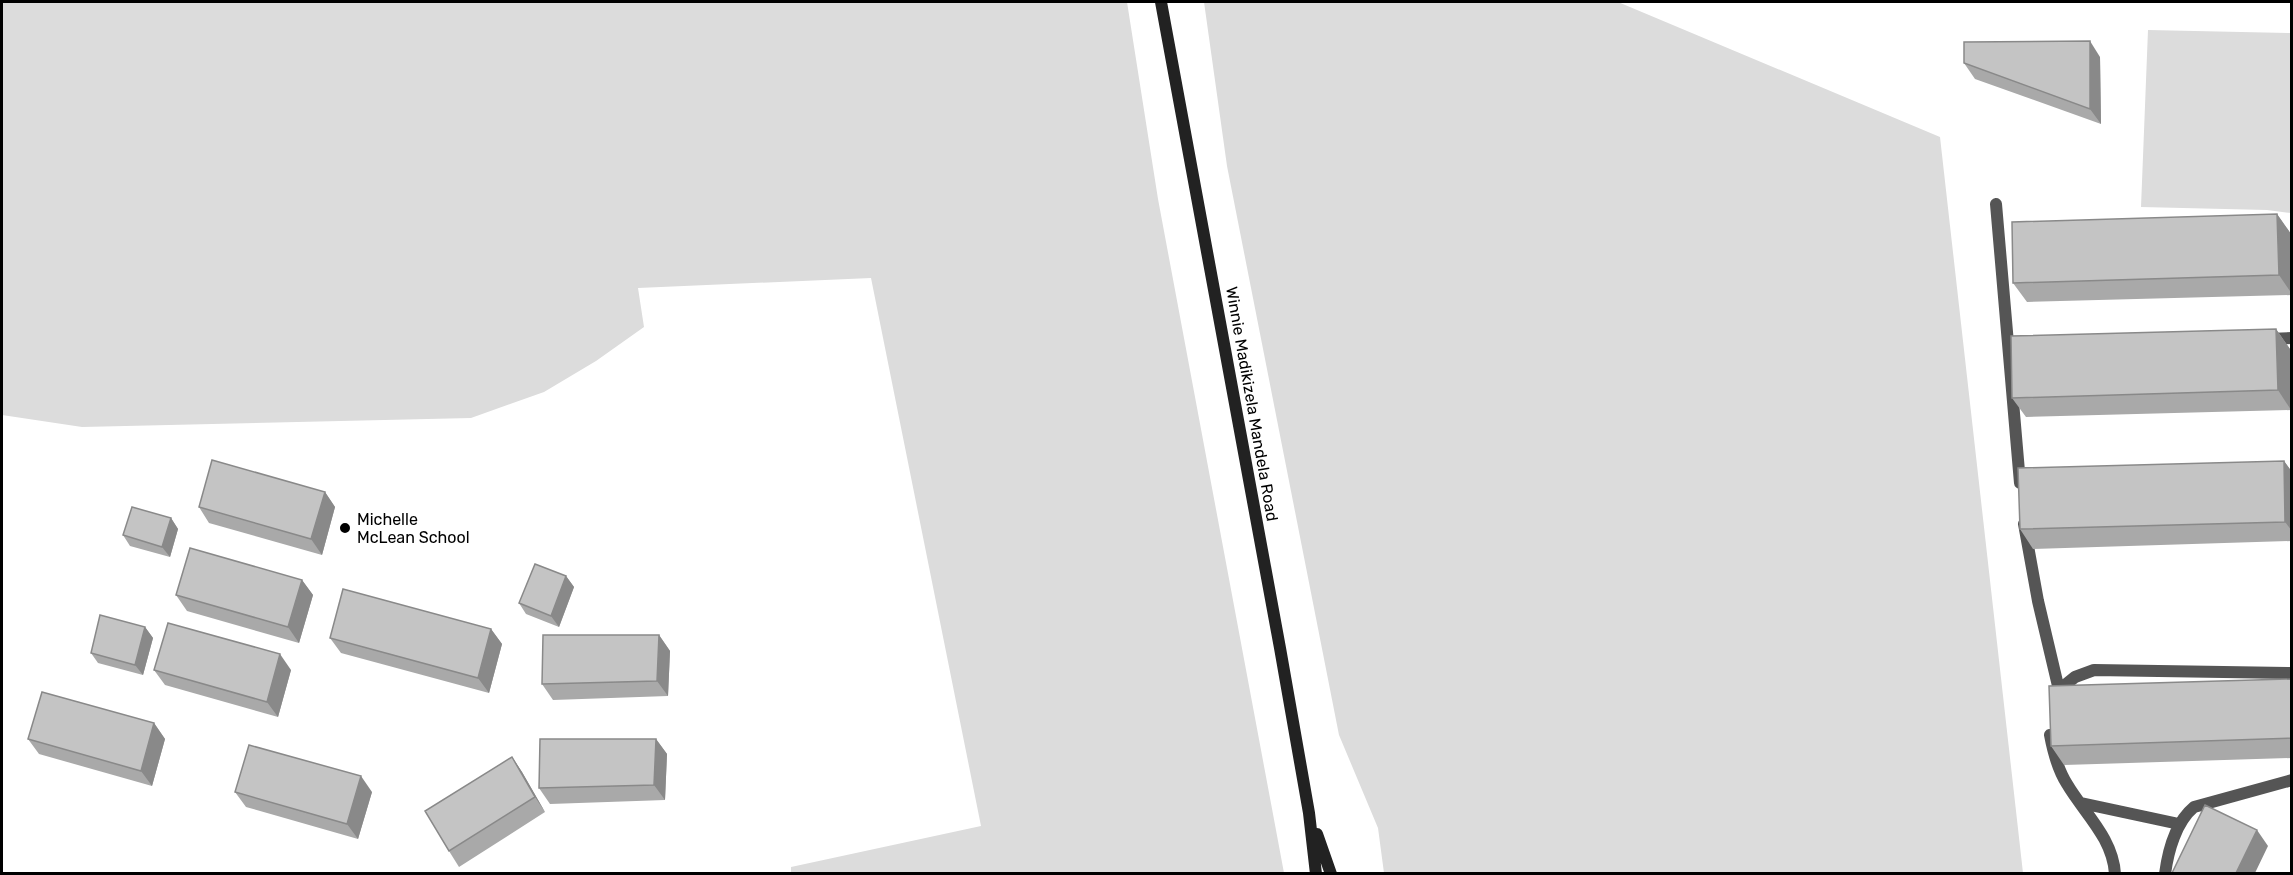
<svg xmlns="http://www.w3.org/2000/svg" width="2293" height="875" font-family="Rubik,sans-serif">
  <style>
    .grass { fill: #dcdcdc }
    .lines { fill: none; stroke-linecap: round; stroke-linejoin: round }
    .lane { stroke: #555; stroke-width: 12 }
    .secondary { stroke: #222; stroke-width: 12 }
    .wall { fill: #a9a9a9 }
    .shaded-wall { fill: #898989 }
    .building { fill: #c4c4c4; stroke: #898989; stroke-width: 1.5 }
    .poi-dot { fill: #000; stroke: #fff; stroke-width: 2 }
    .labels { text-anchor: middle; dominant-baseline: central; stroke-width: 4.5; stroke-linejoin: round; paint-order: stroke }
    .street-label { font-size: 16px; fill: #000; stroke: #fff }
    .poi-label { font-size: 16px; fill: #000; stroke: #fff; text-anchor: start }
  </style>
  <rect width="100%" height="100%" fill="#fff"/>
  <!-- grass -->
  <path class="grass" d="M2,2H1127L1158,199L1284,873H791V867L981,826L871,278L638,288L644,327L596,361L544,392L471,418L82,427L2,415Z
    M1204,2H1618L1940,137L2023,873H1384L1378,828L1339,735L1227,166Z
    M2148,30L2291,33V213L2267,210L2141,207Z"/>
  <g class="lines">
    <!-- lane -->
    <path class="lane" d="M1996,204L2020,483
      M2268,339L2292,338
      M2024,524L2038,601L2059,690
      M2058,695L2059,690L2075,677L2094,670L2292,673
      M2050,735C2053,751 2058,770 2067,784C2084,813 2113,838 2115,874
      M2081,803L2179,824
      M2165,874C2168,851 2176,822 2194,807L2292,780"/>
    <!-- secondary -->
    <path class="secondary" d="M1161,2L1280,648L1309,813L1316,874
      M1317,834L1331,874"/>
  </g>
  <!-- wall -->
  <path class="wall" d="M2100,57L2101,124L1975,79L1964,63Z
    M2277,214L2291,234L2292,295L2027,302L2013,283Z
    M2276,329L2290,349L2291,410L2026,417L2012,398Z
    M2284,461L2292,472V541L2033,549L2020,529Z
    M325,492L335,507L322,555L209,523L199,507Z
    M171,518L178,529L170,557L130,546L123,535Z
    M566,576L574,587L559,627L526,614L519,603Z
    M302,580L313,595L299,643L187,611L176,595Z
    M145,627L153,638L143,675L98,663L91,653Z
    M491,629L502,644L489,693L341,653L330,638Z
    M659,635L670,651L668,696L553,700L542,684Z
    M154,670H291L278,717L165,685Z
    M2292,679V758L2064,765L2051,746Z
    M154,723L165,739L152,786L39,754L28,739Z
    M656,739L667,754L665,800L550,804L539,788Z
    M512,757L522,772L545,812L459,867L449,851Z
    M235,792H372L358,839L246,807Z"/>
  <!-- shaded-wall -->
  <path class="shaded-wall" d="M2090,41L2100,57L2101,124L2090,109Z
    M2277,214L2291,234L2292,294L2279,275Z
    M2276,329L2290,349L2291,410L2278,390Z
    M2284,461L2292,472V531L2285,522Z
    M325,492L335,507L322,555L311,539Z
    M171,518L178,529L170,557L162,547Z
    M566,576L574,587L559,627L551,616Z
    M302,580L313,595L299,643L288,627Z
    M145,627L153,638L143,675L135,665Z
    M491,629L502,644L489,693L478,678Z
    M659,635L670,651L668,696L657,681Z
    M280,654L291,670L278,717L267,702Z
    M154,723L165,739L152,786L141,771Z
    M656,739L667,754L665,800L654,785Z
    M512,757L522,772L545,812L535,797Z
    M361,776L372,792L358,839L347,824Z
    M2257,830L2268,846L2255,873H2236Z"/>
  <!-- building -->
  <path class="building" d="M2090,41V109L1964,63V42Z
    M2277,214L2279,275L2013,283L2012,222Z
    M2276,329L2278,390L2012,398L2011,336Z
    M212,460L325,492L311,539L199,507Z
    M2284,461L2285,522L2020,529L2018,468Z
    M132,507L171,518L162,547L123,535Z
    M190,548L302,580L288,627L176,595Z
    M535,564L566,576L551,616L519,603Z
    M343,589L491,629L478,678L330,638Z
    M100,615L145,627L135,665L91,653Z
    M168,623L280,654L267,702L154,670Z
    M543,635H659L657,681L542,684Z
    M2292,679V738L2051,746L2049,686Z
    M42,692L154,723L141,771L28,739Z
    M540,739H656L654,785L539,788Z
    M249,745L361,776L347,824L235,792Z
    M512,757L535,797L449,851L425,811Z
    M2205,805L2257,830L2236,873H2172Z"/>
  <!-- markers -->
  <circle class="poi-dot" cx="345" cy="528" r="6"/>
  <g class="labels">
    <!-- street labels -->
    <g class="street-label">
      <text transform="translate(1252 404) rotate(80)">Winnie Madikizela Mandela Road</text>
    </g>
    <!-- poi labels -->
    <g class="poi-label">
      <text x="357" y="519">Michelle<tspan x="357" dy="18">McLean School</tspan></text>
    </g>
  </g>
  <!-- border -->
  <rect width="2293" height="875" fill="none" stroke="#000000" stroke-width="6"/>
</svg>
